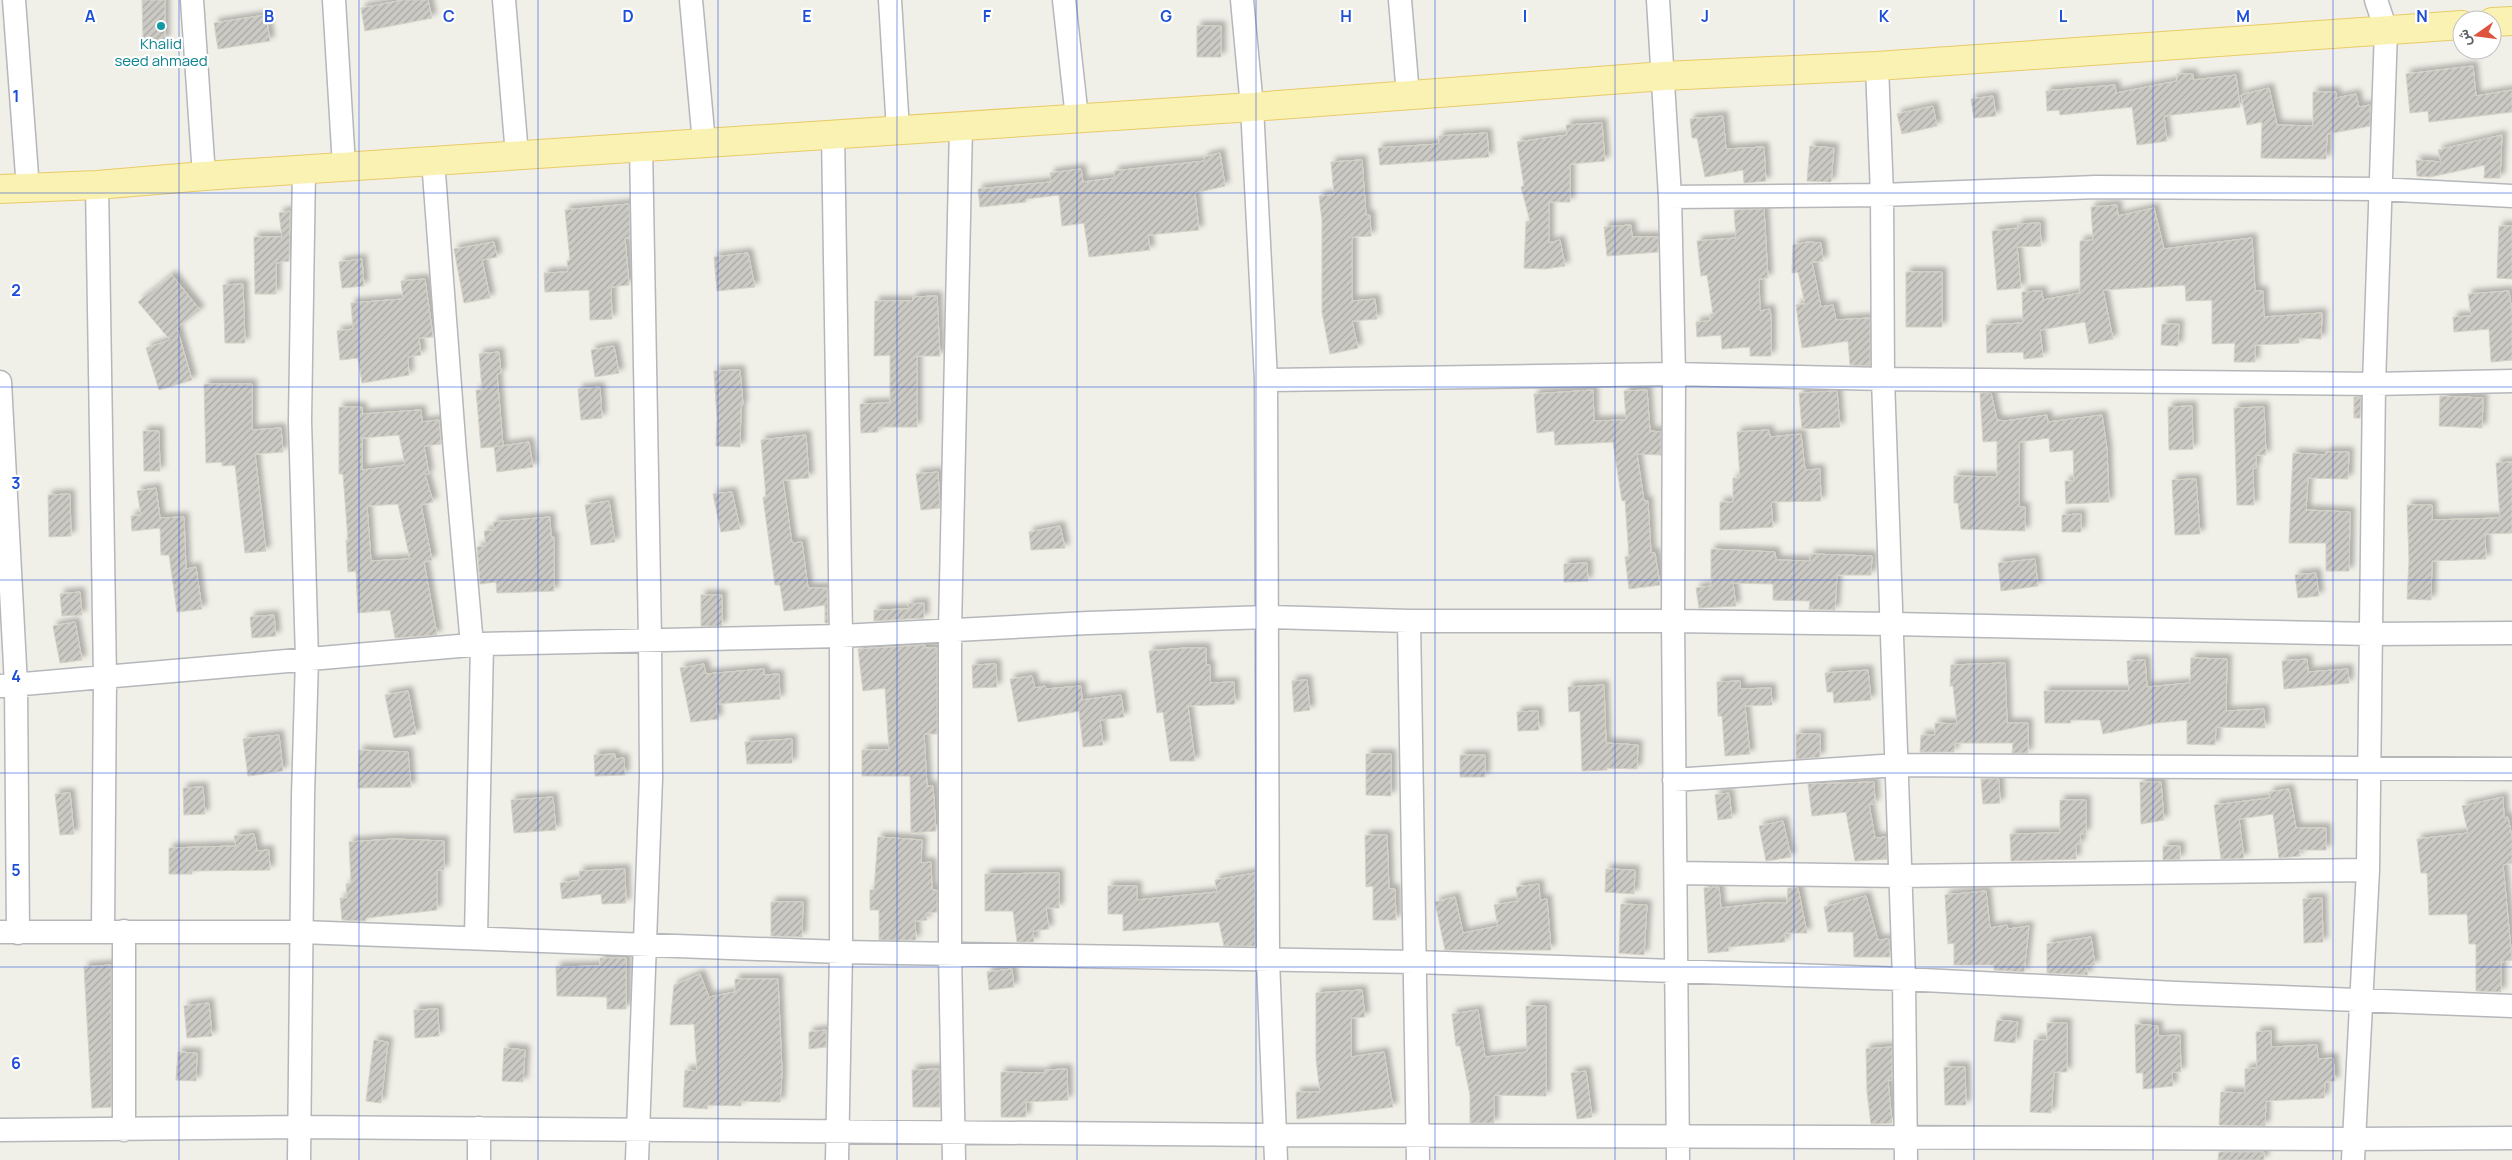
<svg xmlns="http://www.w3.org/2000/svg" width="2512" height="1160" font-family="Manrope,Vazirmatn,sans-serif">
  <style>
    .building { fill: url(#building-hatch); stroke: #d5d1c6; fill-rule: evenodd; filter: url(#shadow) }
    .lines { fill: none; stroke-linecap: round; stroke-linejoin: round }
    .minor-casing { stroke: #b5b7bb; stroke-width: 25 }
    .primary-casing { stroke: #e9cb68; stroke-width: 30 }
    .minor { stroke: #fff; stroke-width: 22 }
    .primary { stroke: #faf2b3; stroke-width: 28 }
    .grid { fill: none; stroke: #1d4ed8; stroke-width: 1; stroke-opacity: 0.55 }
    .culture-dot { fill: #0f9aa8; stroke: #fff; stroke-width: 2 }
    .labels { text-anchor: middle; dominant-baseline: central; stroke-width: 4.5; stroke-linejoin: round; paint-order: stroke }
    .culture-label { font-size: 15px; fill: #0d838f; stroke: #fff }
    .grid-label { font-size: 16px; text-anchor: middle; font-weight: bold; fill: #1d4ed8; stroke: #fff; stroke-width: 4.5; stroke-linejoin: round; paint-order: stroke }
  </style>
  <defs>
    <pattern id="building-hatch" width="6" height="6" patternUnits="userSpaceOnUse" patternTransform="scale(1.25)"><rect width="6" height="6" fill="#cccac4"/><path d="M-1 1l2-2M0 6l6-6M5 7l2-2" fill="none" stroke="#a9a7a3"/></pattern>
    <filter id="shadow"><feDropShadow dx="4.5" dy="-4.5" stdDeviation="2.5" flood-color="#0004"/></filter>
  </defs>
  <rect width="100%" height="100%" fill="#f0efe8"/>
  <!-- building -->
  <path class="building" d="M142,0H165V41L143,39Z
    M404,0H428L432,18L365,31L361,8Z
    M266,15L270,41L218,49L214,23Z
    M1197,26H1221V57H1197Z
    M2473,66L2476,96L2512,90V112L2429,122L2428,111L2410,113L2406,74Z
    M2177,74H2193V80L2236,75L2240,107L2164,116L2167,141L2137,145L2132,107L2060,115L2059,110L2047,111L2046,91L2115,85L2116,93L2177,81Z
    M2269,88L2277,125L2313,126V92H2336V98L2356,94L2359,107L2370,105V126L2327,134L2326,159L2261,158L2262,122L2247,125L2241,95Z
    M1993,96L1996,116L1974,118L1971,99Z
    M1933,106L1937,126L1902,134L1897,114Z
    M1723,116L1726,149L1764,147L1766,181L1744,183L1743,170L1705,177L1697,138H1692L1690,119Z
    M1602,123L1605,161L1570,164V202H1549V243L1560,240L1565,266L1545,269L1524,268L1526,222L1530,221L1521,187L1524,186L1517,142L1567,135L1566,125Z
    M1487,133L1489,157L1380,165L1378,148L1439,144V136Z
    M2502,135L2500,178H2484L2485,165L2430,177L2417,176L2416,160L2441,162L2438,150Z
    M1810,146L1834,148L1831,182L1807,181Z
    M1220,153L1225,186L1195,193L1199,230L1148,235L1150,250L1089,257L1084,223L1062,226L1059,195L1026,199V202L980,207L978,189L1051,182L1050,173L1081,169L1083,182L1115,178L1114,171L1205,161L1204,157Z
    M1362,160L1366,215H1370L1371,236L1352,237V301L1375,299L1377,319L1352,321L1358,348L1330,354L1322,312V221L1319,196L1334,195L1331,162Z
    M629,204L630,238H625L629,285L611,287L612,319L590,320L589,290L545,292L544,273L568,272L567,261L570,260L565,210Z
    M2117,205L2118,216L2154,208L2164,249L2252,238L2255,291H2263L2264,317L2322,313L2321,339L2299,338V343L2255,345V362H2234L2235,343L2212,344V300L2186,301L2185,285L2103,290L2113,339L2089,344L2085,322L2040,330L2043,357L2024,359L2023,352L1987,353L1986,325L2023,323L2022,292L2042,291L2043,300L2080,293V241L2093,240L2091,207Z
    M1764,209L1768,278L1759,279L1760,311L1770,309L1771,317V356H1750V347L1722,349L1721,335L1697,337L1696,322L1710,321V314H1713L1707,275L1701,276L1697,241L1736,238L1734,210Z
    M290,211L289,261L276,263V294H255L254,237H282L279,213Z
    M2040,223L2041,246L2017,247L2021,288L1997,290L1992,231L2018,228V224Z
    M1631,225L1632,237H1658V252L1607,256L1604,227Z
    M2499,226H2512V279L2497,278Z
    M494,242L497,257L482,260L490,298L464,303L454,249Z
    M1808,242L1821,243L1823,261L1812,262L1821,307L1833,305L1836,320L1870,318V366L1850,365L1848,341L1802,348L1796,305L1805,304L1798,272L1792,273L1793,245Z
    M748,253L755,287L717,291L714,257Z
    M362,259L364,286L342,288L339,262Z
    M1906,272H1942V327H1906Z
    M172,275L200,310L177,328L192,380L159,390L146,348L170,340L138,302Z
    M425,279L433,337L419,338L421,355L408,357L409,375L362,383L358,358L340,360L337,331L353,329L351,303L403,299L401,281Z
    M243,284L245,343H225L223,285Z
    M2509,291L2512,312V360L2491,362L2489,329L2454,332L2453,317L2471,316L2468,294Z
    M937,296L940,356H917V427H878V432L861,433L860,404L890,403V355L874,356L875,301H913V297Z
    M2162,324H2179L2178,346L2161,345Z
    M614,346L619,373L595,377L591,350Z
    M499,352L501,373L497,374L503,446L481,448L476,390H482L479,354Z
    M740,370L743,405H741L740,447L716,446L717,419L714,371Z
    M204,384H252V430L281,428L283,452L255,454L266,551L245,553L235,465L222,466V462L206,463Z
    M600,387L602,418L581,420L578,389Z
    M1593,390L1594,421L1626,420L1624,391L1647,390L1650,431L1661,432V455L1637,454L1644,501H1648L1651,553H1655L1660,585L1629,589L1625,557L1629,556L1625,500L1622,501L1613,442L1555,445L1554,431L1537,433L1534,394Z
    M1837,391L1840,427L1802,429L1799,393Z
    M1980,393H1991L1997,420L2005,421L2047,415L2048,422L2102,415L2107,449L2109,502L2066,504L2065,481H2074L2073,450L2050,452L2049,438L2019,442V507H2025V531L1961,529L1958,503H1954V476L1997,477V441L1983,442Z
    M2440,396L2483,398L2482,428L2439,426Z
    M2354,397H2361L2360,418H2354Z
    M2192,406L2193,449L2169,450L2168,407Z
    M339,407H362V414L421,410L422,422L439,420L441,444L424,446L429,474H425L433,502L421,505L432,560L424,562L437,635L395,638L390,610L358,613L356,571L348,572L346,540H348L343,474H339ZM399,435L405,465L362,470V438ZM398,504L410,559L371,561L367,506Z
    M2264,407L2266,455H2256V468H2253L2254,505H2237L2234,408Z
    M1769,430L1770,437L1801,434L1805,470L1820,469L1821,501L1771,502L1773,527L1720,530V502H1733V478H1740L1737,432Z
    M143,431H159L160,471H144Z
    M806,435L809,478L783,480L792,543L802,542L808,588H827L828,623H825V605L784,611L780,585H775L763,497H766L761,440Z
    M529,442L533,467L497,472L494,447Z
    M2326,452H2349L2348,479L2308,478L2306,510L2350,512L2349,571H2326V543H2289L2293,453L2326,455Z
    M2512,462V533L2485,534L2486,559L2432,561L2431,600L2407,599L2409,561L2407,505H2432V520L2500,518L2496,463Z
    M938,472L940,508L921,510L916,474Z
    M2196,479L2200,534L2175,535L2172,480Z
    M156,488L160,518L184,517L186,569L196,567L202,609L177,612L169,555H161L160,528L132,531L131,516L141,515L137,491Z
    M732,492L740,529L721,532L713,494Z
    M70,494L71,536L49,537L48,495Z
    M609,501L615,542L591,545L585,505Z
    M2081,514V532H2062V515Z
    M550,517L551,537H554V591L497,593L496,582L480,584L477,547L486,546L484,531L494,530L493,522Z
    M1060,526L1065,548L1031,550L1029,532Z
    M1711,549L1775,552L1776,560L1810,561V554L1872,556L1871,575H1837L1835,610L1809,609L1810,601L1773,600V584L1733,583L1736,606L1699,608L1696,588L1711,586Z
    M2035,559L2038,586L2001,591L1998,563Z
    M1587,563L1588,581L1564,582V564Z
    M2316,573L2319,596L2298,598L2295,575Z
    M80,592L82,615L62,616L60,594Z
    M701,595H722V626H701Z
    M924,603V618L874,621V610L909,609L908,604Z
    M274,615L276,636L252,638L250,617Z
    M75,622L82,660L60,663L53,626Z
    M925,645V648H937V734H924L927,786H933L936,831L911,833L910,776H862V750H889L885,688L863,691L858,649Z
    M1185,648H1206V665H1210V683L1234,682L1235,704L1188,706L1195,761H1170L1163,712L1157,713L1149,651Z
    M2191,658L2227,659L2226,711L2264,709L2265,728L2216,727L2215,745L2187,744V720L2156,723L2103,734L2100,720H2070L2071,723H2045L2044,691H2129L2127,661L2145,660L2147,687L2190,683Z
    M2307,659L2308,672L2348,669L2349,683L2284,689L2282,661Z
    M2005,663L2007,723H2028V753H2012L2013,743H1955L1954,752H1920L1921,735H1935V723L1957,724L1953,686H1950L1951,665Z
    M704,664L706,674L764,669V675L779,674L780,699L716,704L718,719L691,722L680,668Z
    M996,664L997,687L973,688L972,665Z
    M1868,670L1871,700L1834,703L1833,692H1827L1825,673Z
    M1032,676L1035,688L1045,686L1046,689L1081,686L1082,700L1121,695L1124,717L1100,720L1103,745L1083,747L1079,711L1018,722L1010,679Z
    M1307,680L1310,710L1294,712L1292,681Z
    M1740,681V689L1771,688L1772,705L1745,706L1750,754L1725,756L1722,716H1718L1717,682Z
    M1604,685L1606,743L1638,745L1637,769L1607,768V770L1582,771L1580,711L1569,712L1568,687Z
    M408,691L416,734L394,738L385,695Z
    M1538,711L1539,730L1518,731L1517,712Z
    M1796,734H1820V757L1796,759Z
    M279,735L283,771L248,776L243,739Z
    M792,739V763L747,764L745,742Z
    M359,750L408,752L411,787L358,788Z
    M615,754V759L624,758L625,775L595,776L594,755Z
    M1366,754H1391V796L1366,795Z
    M1460,755H1485V777H1460Z
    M1981,779H1999L2000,803L1983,804Z
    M1874,782L1875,804H1869L1875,838L1886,837L1887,859L1855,861L1846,812L1812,816L1808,784Z
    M2140,782H2161L2164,820L2141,824Z
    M203,787L205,814L184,815L183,788Z
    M2289,789L2296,828H2326V850H2299L2300,856L2279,858L2273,814L2239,819L2244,858L2221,859L2214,805L2270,798L2269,792Z
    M70,793L74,834L60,835L55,794Z
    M1729,793L1732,818L1718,820L1715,795Z
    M553,797L556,830L514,833L511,800Z
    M2503,797L2504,818L2508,817L2512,837V863L2503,865L2512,960L2501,962V992L2476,991V944H2469L2467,914L2429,915L2427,873H2421L2417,839L2468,833L2462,806Z
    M2060,800H2086V833L2080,834L2081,844H2076V859L2011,861L2010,834L2060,833Z
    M1783,821L1791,857L1766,861L1759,826Z
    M254,834L257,851L269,850L270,870L192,871V874H169V848L236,846L234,836Z
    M1365,835H1387L1389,889H1395L1396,920H1373V886L1366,887Z
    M878,837L922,840L921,863L931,862L932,890H937V912L926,913L927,920L915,921L916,940H879V910H870V890H874Z
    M393,839L444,841V870H437V910L366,918V921L342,920L340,898H347L346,884L351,883L349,842Z
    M2163,846H2180V859L2163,860Z
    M625,869L626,903L602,904L601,894L562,899L560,883L580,880L579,871Z
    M1606,869L1635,870L1634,894L1605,892Z
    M1059,873V908H1046L1049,929L1033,931L1034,942H1017L1013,911H985V874Z
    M1255,873V946H1224L1219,922L1123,931V914H1108V886H1137V900L1217,892L1215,880Z
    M1539,884L1540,900L1547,899L1551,950H1445L1435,902L1455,897L1463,933L1498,926L1494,905L1518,901L1516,887Z
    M1719,887L1721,908L1764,903H1787L1788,888H1798L1807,933H1785V942L1728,947L1729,951L1708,953L1704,888Z
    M1986,891L1990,928L2007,925L2008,929L2029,926L2024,972L1994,970V965H1954V943L1948,944L1945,895Z
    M1866,896L1878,940L1889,939L1890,957H1854L1853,932H1828L1824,907Z
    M2322,898L2323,942L2304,943L2303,899Z
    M771,902H803L802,937L771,936Z
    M1621,904L1647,905L1644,955L1619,953Z
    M2091,937L2095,965L2086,966L2088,975L2047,973V944Z
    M600,958H626V1009H607V997L557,996L556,967L600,966Z
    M111,965V1107L92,1108L84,967Z
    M1012,969L1014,987L989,990L987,972Z
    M700,974L709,997L735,992V979H778L782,1072L780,1102L741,1101V1106L708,1105L707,1109L683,1107L685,1070L697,1071L694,1024L670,1025L674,985Z
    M1362,990L1365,1017L1351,1018V1057L1384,1052L1393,1107L1297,1119L1296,1092H1320L1316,1059V993Z
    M209,1003L212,1036L187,1038L184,1006Z
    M1526,1006H1546V1096L1494,1095V1123H1470V1095L1460,1046H1456L1452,1014L1478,1010L1485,1057L1527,1052Z
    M438,1009L439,1036L415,1038L414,1010Z
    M1997,1020L2018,1022L2015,1043L1994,1041Z
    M2047,1023H2067V1072H2054L2051,1113L2030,1112L2034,1040H2047Z
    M2135,1024L2158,1026V1036L2180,1035L2181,1072H2172L2173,1086L2143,1089V1073H2136Z
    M826,1030V1047L809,1049V1032Z
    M2271,1031V1047L2317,1045L2318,1059L2333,1058L2335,1081L2325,1082L2324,1098L2266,1101L2265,1126L2219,1125L2221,1092L2245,1093V1069L2257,1068L2256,1032Z
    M374,1040L388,1042L381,1103L366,1101Z
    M1892,1047V1080H1888L1892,1123L1871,1124L1867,1092L1866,1049Z
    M504,1048L525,1050L523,1082L502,1081Z
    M178,1052L197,1053L196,1081L176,1080Z
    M1944,1067H1965L1966,1105H1945Z
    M939,1069L940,1107H913L912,1070Z
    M1067,1069L1068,1100L1026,1102V1117H1001V1072L1045,1073V1070Z
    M1586,1071L1592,1117L1577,1119L1571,1073Z
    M2219,1152H2264V1160H2218Z"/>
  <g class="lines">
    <defs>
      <path id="minor" d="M14,0L28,189
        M192,0L204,176
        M334,0L344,166
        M504,0L517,155
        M691,0L704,143
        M890,0L898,130
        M1064,0L1077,118
        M1242,0L1252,107L1266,380L1268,960L1276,1160
        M1400,0L1408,95
        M1658,0L1670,197L1674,374L1673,621L1678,1160
        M1877,66L1882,195L1883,379L1904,979L1906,1160
        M833,133L841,636V952L837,1160
        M433,160L455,453L472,645
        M97,185L105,678L103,931
        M1670,197L1882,195L2096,187L2379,189L2512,196
        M1266,380L1674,374L1883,379L2374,384L2512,381
        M0,382L16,685L18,933
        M1409,621L1418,1160
        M0,686L482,644L841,636L1088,623L1267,617L1409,621H1673L1893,624L2371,634L2512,633
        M1674,780L1897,765L2512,769
        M1676,873L1900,876L2368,870
        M0,932H301L841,952L1415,962L1904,979L2176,993L2512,1006
        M476,937L482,644
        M0,1130L300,1127L1276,1135L2354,1139L2512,1138
        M124,1130V931
        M299,1160L303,796L307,658L300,421L304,169
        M479,1160V1128
        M637,1160L651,778L650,639L641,146
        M954,1160L950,954V630L961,126
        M2353,1160L2368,870L2374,384L2386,30L2376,0"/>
      <path id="primary" d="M2492,22L2512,21
        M0,189L97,185L204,176L1252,107L1664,76L1877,66L2462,25"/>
    </defs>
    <!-- minor casing -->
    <use href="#minor" class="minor-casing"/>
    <!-- primary casing -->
    <use href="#primary" class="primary-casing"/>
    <!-- minor -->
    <use href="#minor" class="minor"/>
    <!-- primary -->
    <use href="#primary" class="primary"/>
  </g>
  <!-- grid -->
  <path class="grid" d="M179,0V1160M359,0V1160M538,0V1160M718,0V1160M897,0V1160M1077,0V1160M1256,0V1160M1435,0V1160M1615,0V1160M1794,0V1160M1974,0V1160M2153,0V1160M2333,0V1160M0,193H2512M0,387H2512M0,580H2512M0,773H2512M0,967H2512"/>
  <!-- markers -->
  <circle class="culture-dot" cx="161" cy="26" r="5"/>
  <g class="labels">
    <!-- culture labels -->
    <g class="culture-label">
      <text x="161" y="43">Khalid<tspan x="161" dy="17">seed ahmaed</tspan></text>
    </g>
  </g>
  <g class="grid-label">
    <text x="90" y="22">A</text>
    <text x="269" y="22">B</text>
    <text x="449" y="22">C</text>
    <text x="628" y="22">D</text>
    <text x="807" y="22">E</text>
    <text x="987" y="22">F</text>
    <text x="1166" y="22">G</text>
    <text x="1346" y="22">H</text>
    <text x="1525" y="22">I</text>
    <text x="1705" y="22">J</text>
    <text x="1884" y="22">K</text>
    <text x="2063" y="22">L</text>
    <text x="2243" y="22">M</text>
    <text x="2422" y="22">N</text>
    <text x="16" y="102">1</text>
    <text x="16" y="296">2</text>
    <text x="16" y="489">3</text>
    <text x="16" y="682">4</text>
    <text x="16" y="876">5</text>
    <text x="16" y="1069">6</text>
  </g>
  <!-- north arrow -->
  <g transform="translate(2477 35) rotate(256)"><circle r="24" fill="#ffffff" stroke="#bfc0c2"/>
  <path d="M0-4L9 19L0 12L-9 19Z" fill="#df533f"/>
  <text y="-8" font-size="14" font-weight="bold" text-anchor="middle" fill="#5f6267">ش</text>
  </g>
</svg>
